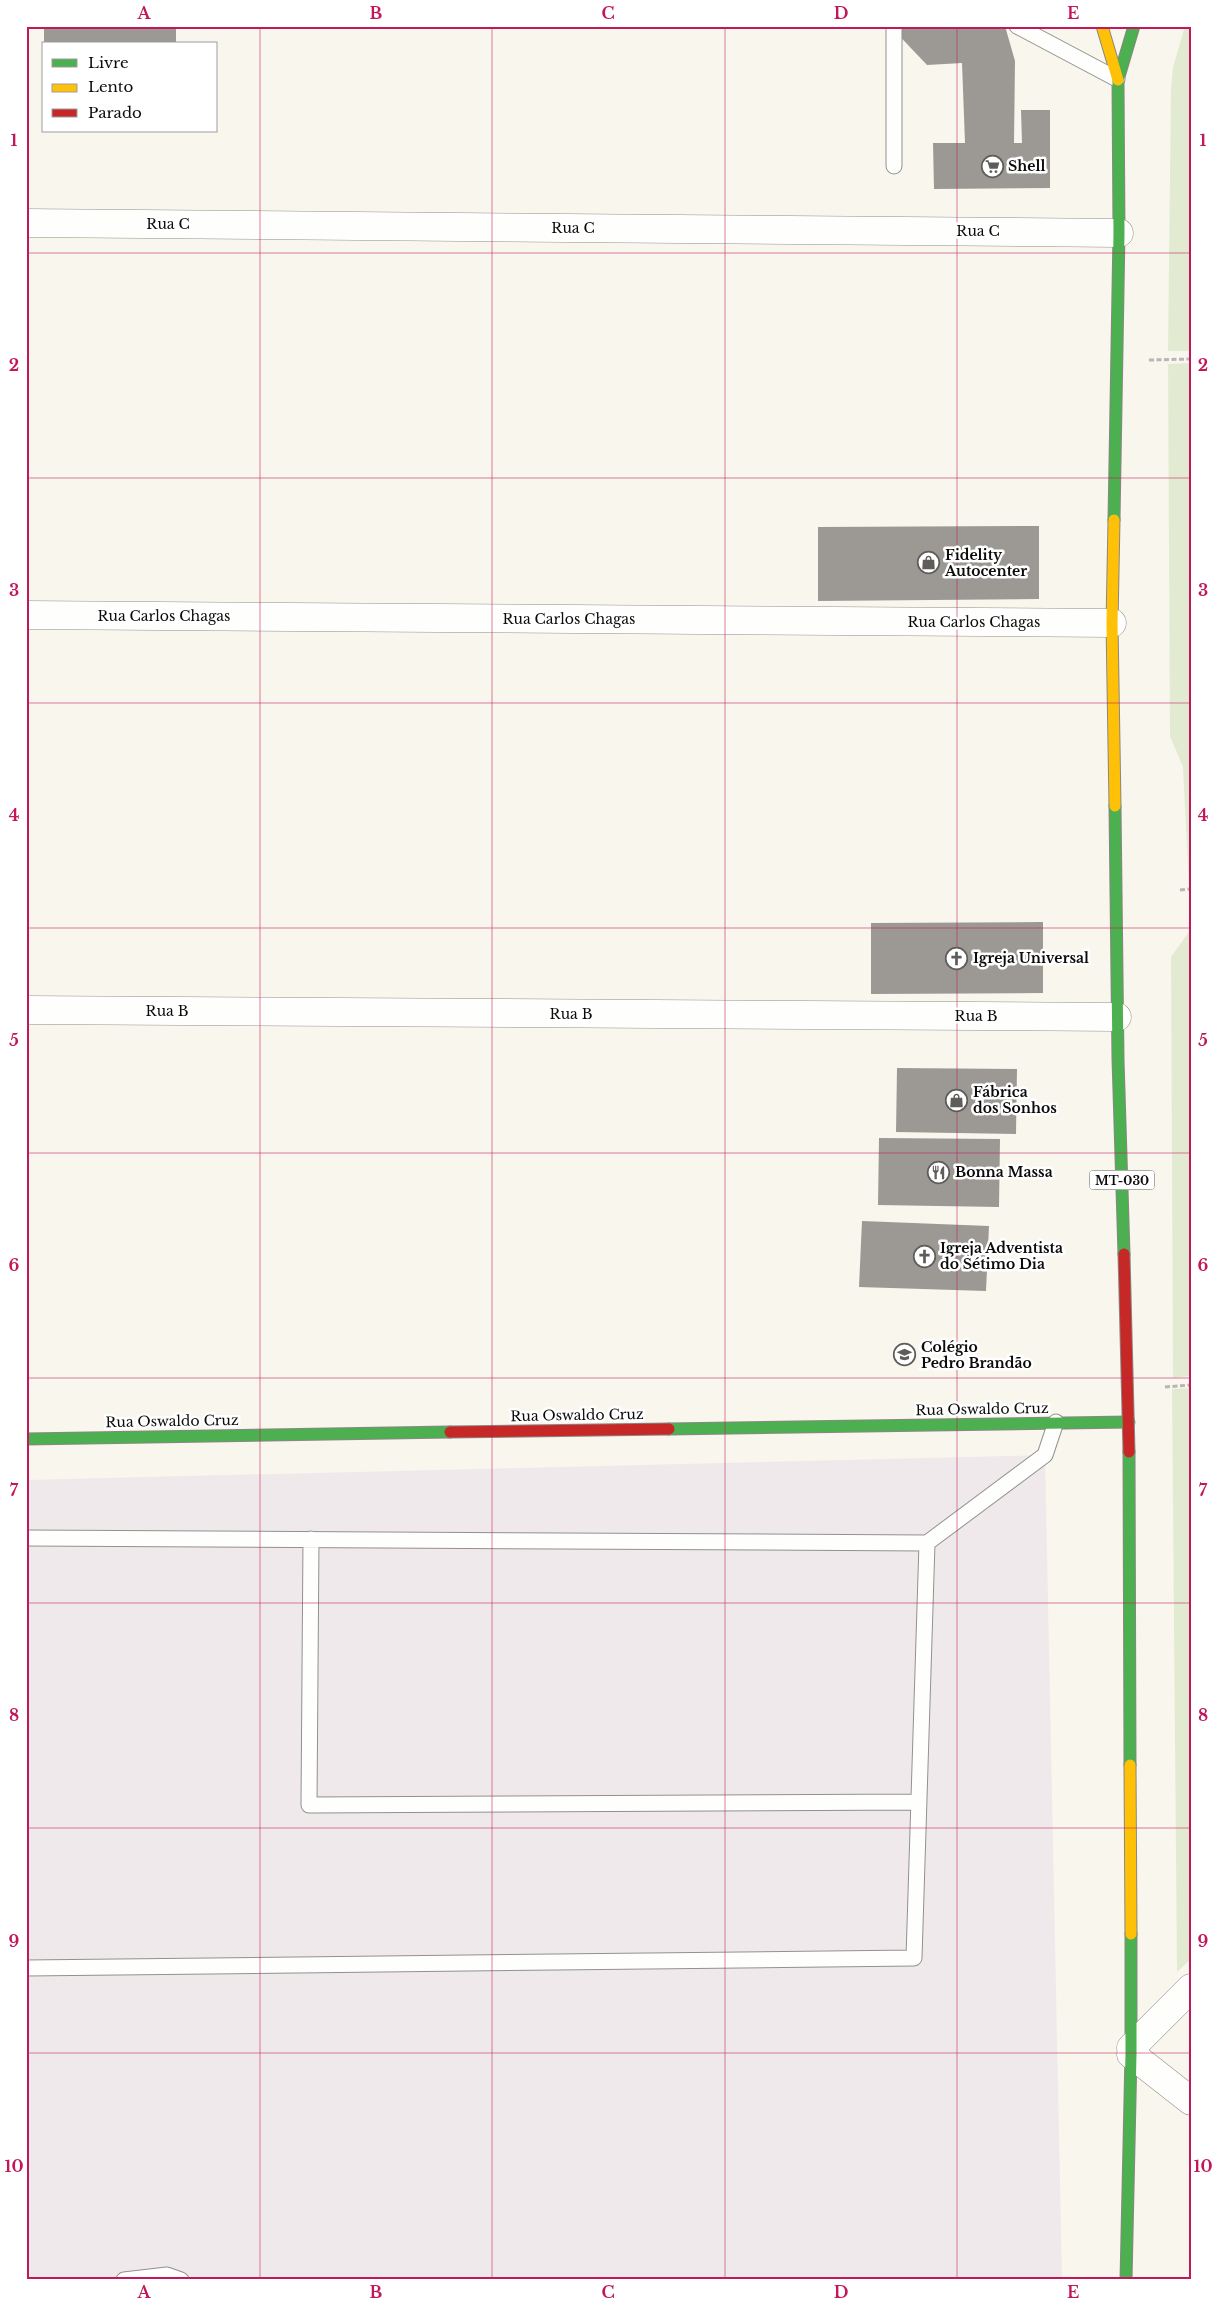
<svg xmlns="http://www.w3.org/2000/svg" width="1217" height="2306" font-family="'Libre Baskerville',serif">
  <style>
    .industrial { fill: #efe9eb }
    .green { fill: #e2ebd1 }
    .building { fill: #9c9994 }
    .lines { fill: none; stroke-linecap: round; stroke-linejoin: round }
    .lane-casing { stroke: #92918d; stroke-width: 17 }
    .street-casing { stroke: #92918d; stroke-width: 29 }
    .fast-casing { stroke: #898784; stroke-width: 13 }
    .slow-casing { stroke: #898784; stroke-width: 13 }
    .jam-casing { stroke: #898784; stroke-width: 13 }
    .path { stroke: #b7b6b5; stroke-width: 3; stroke-dasharray: 5 2.5; stroke-linecap: butt }
    .lane { stroke: #fefefc; stroke-width: 15 }
    .street { stroke: #fefefc; stroke-width: 28 }
    .fast { stroke: #4caf50; stroke-width: 11 }
    .slow { stroke: #ffc107; stroke-width: 11 }
    .jam { stroke: #c62828; stroke-width: 11 }
    .grid { fill: none; stroke: #c2185b; stroke-width: 1; stroke-opacity: 0.55 }
    .labels { text-anchor: middle; dominant-baseline: central; stroke-width: 5; stroke-linejoin: round; paint-order: stroke }
    .shield { fill: #fff; stroke: #545454; stroke-width: 1 }
    .shield-label { font-size: 12px; font-weight: bold; fill: #0b0b0b }
    .poi-label { font-size: 14px; font-weight: bold; fill: #0b0b0b; stroke: #fff; text-anchor: start }
    .street-label { font-size: 14px; fill: #0b0b0b; stroke: #fff }
    .neatline { fill: none; stroke: #c2185b; stroke-width: 2 }
    .grid-label { font-size: 16px; text-anchor: middle; font-weight: bold; fill: #c2185b }
  </style>
  <rect width="100%" height="100%" fill="#f9f6ee"/>
  <!-- industrial -->
  <path class="industrial" d="M1045,1455L1062,2280H26V1480Z"/>
  <!-- green -->
  <path class="green" d="M1185,26H1191V351H1168L1171,90L1173,67Z
    M1191,363V1376L1173,1378L1171,957L1191,929L1183,767L1170,736L1168,364Z
    M1191,1388V1959L1177,1972L1172,1389Z"/>
  <!-- building -->
  <path class="building" d="M44,26H176V42H44Z
    M890,26H1005L1015,61L1014,143H1022L1021,110H1050V188L934,189L933,143H965L962,63L927,65Z
    M1039,526V599L818,601V527Z
    M1043,922V993L871,994V923Z
    M897,1068L1017,1069L1016,1134L896,1132Z
    M879,1138L1000,1139L999,1207L878,1205Z
    M862,1221L989,1226L986,1291L859,1287Z"/>
  <g class="lines">
    <defs>
      <path id="lane" d="M1017,26L1117,79
        M894,166V26
        M26,1538L927,1543
        M311,1539L309,1805L919,1802
        M26,1968L914,1958L927,1543L1045,1455L1056,1422
        M124,2280L167,2275L181,2280"/>
      <path id="street" d="M26,223L1119,233
        M26,615L1112,623
        M26,1010L1117,1017
        M1131,2048L1191,1988
        M1131,2054L1191,2101"/>
      <path id="fast" d="M1114,520L1119,233L1118,80L1134,26
        M1115,806L1118,1059L1124,1254
        M669,1429L1129,1422
        M26,1439L450,1432
        M1129,1452L1130,1765
        M1126,2280L1131,2054V1934"/>
      <path id="slow" d="M1102,26L1118,80
        M1114,520L1112,623L1115,806
        M1130,1765L1131,1934"/>
      <path id="jam" d="M1124,1254L1129,1452
        M450,1432L669,1429"/>
    </defs>
    <!-- lane casing -->
    <use href="#lane" class="lane-casing"/>
    <!-- street casing -->
    <use href="#street" class="street-casing"/>
    <!-- fast casing -->
    <use href="#fast" class="fast-casing"/>
    <!-- slow casing -->
    <use href="#slow" class="slow-casing"/>
    <!-- jam casing -->
    <use href="#jam" class="jam-casing"/>
    <!-- path -->
    <path class="path" d="M1149,360L1191,359
      M1180,890L1191,889
      M1165,1387L1191,1385"/>
    <!-- lane -->
    <use href="#lane" class="lane"/>
    <!-- street -->
    <use href="#street" class="street"/>
    <!-- fast -->
    <use href="#fast" class="fast"/>
    <!-- slow -->
    <use href="#slow" class="slow"/>
    <!-- jam -->
    <use href="#jam" class="jam"/>
  </g>
  <!-- grid -->
  <path class="grid" d="M260,26V2280M492,26V2280M725,26V2280M957,26V2280M26,253H1191M26,478H1191M26,703H1191M26,928H1191M26,1153H1191M26,1378H1191M26,1603H1191M26,1828H1191M26,2053H1191"/>
  <!-- icons -->
  <defs>
    <symbol id="supermarket-ring" viewBox="-11 -11 22 22"><circle r="9.5" fill="#fff" stroke="#5e5d5a" stroke-width="1.5"/><path d="M-6-5.5h2.5l.6 2H6L4.5 2H-2.5L-4.4-4H-6ZM-1.5 3.2a1.3 1.3 0 1 0 .1 0ZM3 3.2a1.3 1.3 0 1 0 .1 0Z" fill="#5e5d5a"/></symbol>
    <symbol id="shop-ring" viewBox="-11 -11 22 22"><circle r="9.5" fill="#fff" stroke="#5e5d5a" stroke-width="1.5"/><path d="M-5-2.5h2.3a2.7 3.5 0 0 1 5.4 0H5L5.5 6h-11ZM-1.5-2.5h3a1.5 2.3 0 0 0-3 0Z" fill="#5e5d5a"/></symbol>
    <symbol id="church-ring" viewBox="-11 -11 22 22"><circle r="9.5" fill="#fff" stroke="#5e5d5a" stroke-width="1.5"/><path d="M-1.2-6h2.4v3.5h3.3v2.4h-3.3V6h-2.4V-.1h-3.3v-2.4h3.3Z" fill="#5e5d5a"/></symbol>
    <symbol id="restaurant-ring" viewBox="-11 -11 22 22"><circle r="9.5" fill="#fff" stroke="#5e5d5a" stroke-width="1.5"/><path d="M-5-6h1v4h1v-4h1v4h1v-4h1v5L-1.5 .5V6h-2V.5L-5-1ZM5-6V6H3V1.5H1.5Q1.5-4 5-6Z" fill="#5e5d5a"/></symbol>
    <symbol id="school-ring" viewBox="-11 -11 22 22"><circle r="9.5" fill="#fff" stroke="#5e5d5a" stroke-width="1.5"/><path d="M0-5L7-2L0 1L-7-2ZM-4 1L0 2.5L4 1V4Q0 6-4 4Z" fill="#5e5d5a"/></symbol>
  </defs>
  <g fill-rule="evenodd">
    <use href="#supermarket-ring" x="980" y="154" width="25" height="25"/>
    <use href="#shop-ring" x="916" y="550" width="25" height="25"/>
    <use href="#church-ring" x="944" y="946" width="25" height="25"/>
    <use href="#shop-ring" x="944" y="1088" width="25" height="25"/>
    <use href="#restaurant-ring" x="926" y="1160" width="25" height="25"/>
    <use href="#church-ring" x="912" y="1244" width="25" height="25"/>
    <use href="#school-ring" x="892" y="1342" width="25" height="25"/>
  </g>
  <g class="labels">
    <!-- shield labels -->
    <rect class="shield" x="1089.5" y="1170.5" width="65" height="19" rx="4"/>
    <g class="shield-label">
      <text x="1122" y="1180">MT-030</text>
    </g>
    <!-- poi labels -->
    <g class="poi-label">
      <text x="1008" y="166">Shell</text>
      <text x="945" y="555">Fidelity<tspan x="945" dy="16">Autocenter</tspan></text>
      <text x="973" y="958">Igreja Universal</text>
      <text x="973" y="1092">Fábrica<tspan x="973" dy="16">dos Sonhos</tspan></text>
      <text x="955" y="1172">Bonna Massa</text>
      <text x="940" y="1248">Igreja Adventista<tspan x="940" dy="16">do Sétimo Dia</tspan></text>
      <text x="921" y="1347">Colégio<tspan x="921" dy="16">Pedro Brandão</tspan></text>
    </g>
    <!-- street labels -->
    <g class="street-label">
      <text x="168" y="224">Rua C</text>
      <text x="573" y="228">Rua C</text>
      <text x="978" y="231">Rua C</text>
      <text x="164" y="616">Rua Carlos Chagas</text>
      <text x="569" y="619">Rua Carlos Chagas</text>
      <text x="974" y="622">Rua Carlos Chagas</text>
      <text x="167" y="1011">Rua B</text>
      <text x="571" y="1014">Rua B</text>
      <text x="976" y="1016">Rua B</text>
      <text transform="translate(982 1409) rotate(-1)">Rua Oswaldo Cruz</text>
      <text transform="translate(577 1415) rotate(-1)">Rua Oswaldo Cruz</text>
      <text transform="translate(172 1421) rotate(-1)">Rua Oswaldo Cruz</text>
    </g>
  </g>
  <!-- border -->
  <rect width="1217" height="2306" fill="none" stroke="#ffffff" stroke-width="55"/>
  <!-- legend -->
  <rect x="42" y="42" width="175" height="90" fill="#ffffff" stroke="#9d9d9d"/>
  <rect x="52" y="59" width="25" height="8" fill="#4caf50" stroke="#9d9d9d"/>
  <text x="88" y="68" font-size="15" fill="#0b0b0b">Livre</text>
  <rect x="52" y="84" width="25" height="8" fill="#ffc107" stroke="#9d9d9d"/>
  <text x="88" y="92" font-size="15" fill="#0b0b0b">Lento</text>
  <rect x="52" y="109" width="25" height="8" fill="#c62828" stroke="#9d9d9d"/>
  <text x="88" y="118" font-size="15" fill="#0b0b0b">Parado</text>
  <rect x="28" y="28" width="1162" height="2250" class="neatline"/>
  <g class="grid-label">
    <text x="144" y="19">A</text>
    <text x="376" y="19">B</text>
    <text x="608" y="19">C</text>
    <text x="841" y="19">D</text>
    <text x="1073" y="19">E</text>
    <text x="14" y="146">1</text>
    <text x="1203" y="146">1</text>
    <text x="14" y="371">2</text>
    <text x="1203" y="371">2</text>
    <text x="14" y="596">3</text>
    <text x="1203" y="596">3</text>
    <text x="14" y="821">4</text>
    <text x="1203" y="821">4</text>
    <text x="14" y="1046">5</text>
    <text x="1203" y="1046">5</text>
    <text x="14" y="1271">6</text>
    <text x="1203" y="1271">6</text>
    <text x="14" y="1496">7</text>
    <text x="1203" y="1496">7</text>
    <text x="14" y="1721">8</text>
    <text x="1203" y="1721">8</text>
    <text x="14" y="1947">9</text>
    <text x="1203" y="1947">9</text>
    <text x="14" y="2172">10</text>
    <text x="1203" y="2172">10</text>
    <text x="144" y="2298">A</text>
    <text x="376" y="2298">B</text>
    <text x="608" y="2298">C</text>
    <text x="841" y="2298">D</text>
    <text x="1073" y="2298">E</text>
  </g>
</svg>
